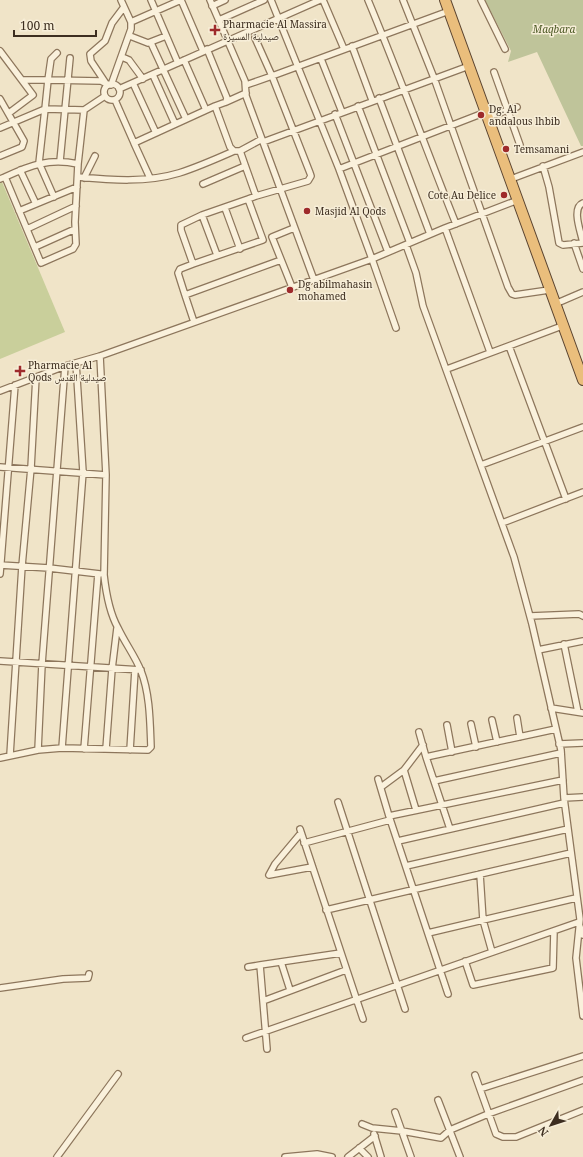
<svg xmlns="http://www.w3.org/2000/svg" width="583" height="1157" font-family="'Noto Serif','Noto Naskh Arabic',serif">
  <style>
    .green { fill: #c9cf9b }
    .cemetery { fill: #bfc49a }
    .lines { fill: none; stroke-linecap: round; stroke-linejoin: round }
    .minor-casing { stroke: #8d765c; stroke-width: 8 }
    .trunk-casing { stroke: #5b4430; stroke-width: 12 }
    .minor { stroke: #faf1dc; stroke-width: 5.5 }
    .trunk { stroke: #eabe7c; stroke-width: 10 }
    .poi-dot { fill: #9e2a2b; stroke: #f7eed8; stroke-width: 1.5 }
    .labels { text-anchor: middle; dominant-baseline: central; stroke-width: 3; stroke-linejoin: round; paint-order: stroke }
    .poi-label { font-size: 10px; fill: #3d2e20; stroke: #f7eed8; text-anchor: start }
    .park-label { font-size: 10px; font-style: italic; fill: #4d5a26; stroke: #f7eed8 }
  </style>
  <rect width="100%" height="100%" fill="#f0e4c8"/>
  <!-- green -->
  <path class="green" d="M2,182L65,332L0,359V183Z"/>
  <!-- cemetery -->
  <path class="cemetery" d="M485,0H583V146H581L537,52L508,62L511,51Z"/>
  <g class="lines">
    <defs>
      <path id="minor" d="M151,0L178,63
        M181,0L203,51
        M210,0L245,81L246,96L314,280
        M323,0L344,49
        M368,0C399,74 426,149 456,224
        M403,0L434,78L508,287L512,294L515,295L549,290
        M481,0L505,49
        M212,6L225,0
        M219,20L264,0
        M131,22L181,0
        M130,36L148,43L166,36
        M151,43L186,119
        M352,46L372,100
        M207,49L227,98L226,102L215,106
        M0,51L33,95L9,113
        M57,53L51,59L48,80L101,81L109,85
        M122,57L129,60L143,79
        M321,59L342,112
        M184,60L206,110
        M494,72L520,145
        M153,75L175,124
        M22,80H48L45,109L84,110L105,96
        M105,82L91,61L90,54L105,41L112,23L124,7
        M133,83L156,133
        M104 92a8 8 0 1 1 16 0a8 8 0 1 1-16 0Z
        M111,85L131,29V22L121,0
        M246,85L272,76L255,38
        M119,89L320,0
        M379,98L430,234
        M0,99L24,141L22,147L0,156
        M115,100L134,143L215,106L230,147L234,151H240L262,139
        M226,102L246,93
        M358,106L410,243
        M335,114L388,252
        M488,117L517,107
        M0,128L45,109L39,163L54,197
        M263,142L469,66
        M134,143L150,178
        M240,151L256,196L308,181L311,176L310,173L272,76L449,11
        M60,161L70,58
        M78,164L84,110
        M543,166L549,187L559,243L563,245L583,243
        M339,169L486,112
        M20,170L36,204
        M78,177C111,180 146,183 179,173C198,167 216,159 234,151
        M84,178L95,156
        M0,179L5,177L41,263L73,249L76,244L75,222L78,164C49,158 31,165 5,177
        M511,179L583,152
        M203,184L245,166
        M225,208L240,249
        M19,211L77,187
        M202,215L248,199
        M445,228L490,352
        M27,229L76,206
        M574,243L583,269
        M583,243C581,232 571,208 583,203
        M406,245L416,273L423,306L514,557L532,624L561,750L564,798L580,919L576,958L583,1016
        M35,247L75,229
        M217,255L202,215L181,225V230L193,264L263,240L248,199L256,196
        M292,287L272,237L294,228
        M185,295L178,273L180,269L193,264
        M555,304L583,292
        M194,322L185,295L281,260
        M396,328L372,259L445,228L518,200
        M509,346L566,499
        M447,369L562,326
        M0,391L65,366L100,356L372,259L339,169L271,0
        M481,465L583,427
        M0,467L106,475
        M502,523L583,492
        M0,565L49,568L100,574
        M0,574L15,385
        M530,616L579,614L583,616
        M564,644L578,712
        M538,650L583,641
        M0,661L141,670
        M551,708L583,713
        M517,718L520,737
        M492,720L497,742
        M471,724L476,747
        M447,725L452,752
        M419,732L426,757L556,729
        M559,744L583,743
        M62,748L83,472L76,363
        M84,749L98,574
        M106,749L112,669L117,628
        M38,750L62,748L148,750L151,747C150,722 150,694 141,671C135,656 125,643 118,628C109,612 106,593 104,575L106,475L100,356
        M130,750L135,670
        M10,755L22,566L31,468L36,377
        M426,757L450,829
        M0,758L38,750L42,664L65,366
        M404,770L416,810
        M378,779L389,816
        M434,781L561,753
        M381,787L404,770L423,745
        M564,798L583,797
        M338,802L405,1009
        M300,829L363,1019
        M301,833L275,864L269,875L312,867
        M398,841L564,803
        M304,843L390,820
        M406,866L568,829
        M480,874L483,920L492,952
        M326,910L571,853
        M579,924L583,935
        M428,933L576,898
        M465,961L473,985L553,968L554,931
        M281,962L290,990
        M260,965L341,953
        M248,967L260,965L267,1049
        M0,988L63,979L88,978L89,974
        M448,994L389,816L563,780
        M263,1001L346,970
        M246,1038L579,922
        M475,1075L496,1134L503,1137H516L583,1110
        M480,1089L583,1056
        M438,1100L460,1157
        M395,1112L411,1157
        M362,1124L372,1128L402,1131L441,1138L450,1130L488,1114L583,1080
        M374,1134L381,1157
        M359,1148L368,1157
        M57,1157L118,1074
        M285,1157L317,1154L332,1157
        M348,1157L375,1136"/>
      <path id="trunk" d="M445,0L583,380"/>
    </defs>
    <!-- minor casing -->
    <use href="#minor" class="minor-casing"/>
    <!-- trunk casing -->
    <use href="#trunk" class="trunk-casing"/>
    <!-- minor -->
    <use href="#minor" class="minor"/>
    <!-- trunk -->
    <use href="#trunk" class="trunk"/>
  </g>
  <!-- markers -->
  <g class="poi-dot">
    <path d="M213 24h4v4h4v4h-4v4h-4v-4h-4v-4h4z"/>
    <circle cx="481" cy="115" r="4"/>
    <circle cx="506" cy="149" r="4"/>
    <circle cx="504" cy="195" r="4"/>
    <circle cx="307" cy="211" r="4"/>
    <circle cx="290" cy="290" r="4"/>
    <path d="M18 365h4v4h4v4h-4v4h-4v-4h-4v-4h4z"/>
  </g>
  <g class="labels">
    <!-- poi labels -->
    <g class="poi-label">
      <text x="223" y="24">Pharmacie Al Massira<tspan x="223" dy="12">صيدلية المسيرة</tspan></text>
      <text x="489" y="109">Dg. Al<tspan x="489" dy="12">andalous lhbib</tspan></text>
      <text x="514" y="149">Temsamani</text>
      <text x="496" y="195" text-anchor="end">Cote Au Delice</text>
      <text x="315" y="211">Masjid Al Qods</text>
      <text x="298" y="284">Dg abilmahasin<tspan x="298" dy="12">mohamed</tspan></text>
      <text x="28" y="365">Pharmacie Al<tspan x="28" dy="12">Qods صيدلية القدس</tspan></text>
    </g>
    <!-- park labels -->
    <g class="park-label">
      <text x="554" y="29">Maqbara</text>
    </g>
  </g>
  <!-- north arrow -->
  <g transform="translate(551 1125) rotate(231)" stroke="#f7eed8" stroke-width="3" paint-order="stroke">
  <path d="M0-3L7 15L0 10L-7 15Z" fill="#3d2e20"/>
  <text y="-6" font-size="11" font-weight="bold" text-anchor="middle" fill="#3d2e20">N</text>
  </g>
  <!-- scale -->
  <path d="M14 30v6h82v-6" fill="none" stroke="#3d2e20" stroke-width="2"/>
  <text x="20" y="30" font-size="12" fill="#3d2e20" stroke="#f7eed8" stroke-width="3" paint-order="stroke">100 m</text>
</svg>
